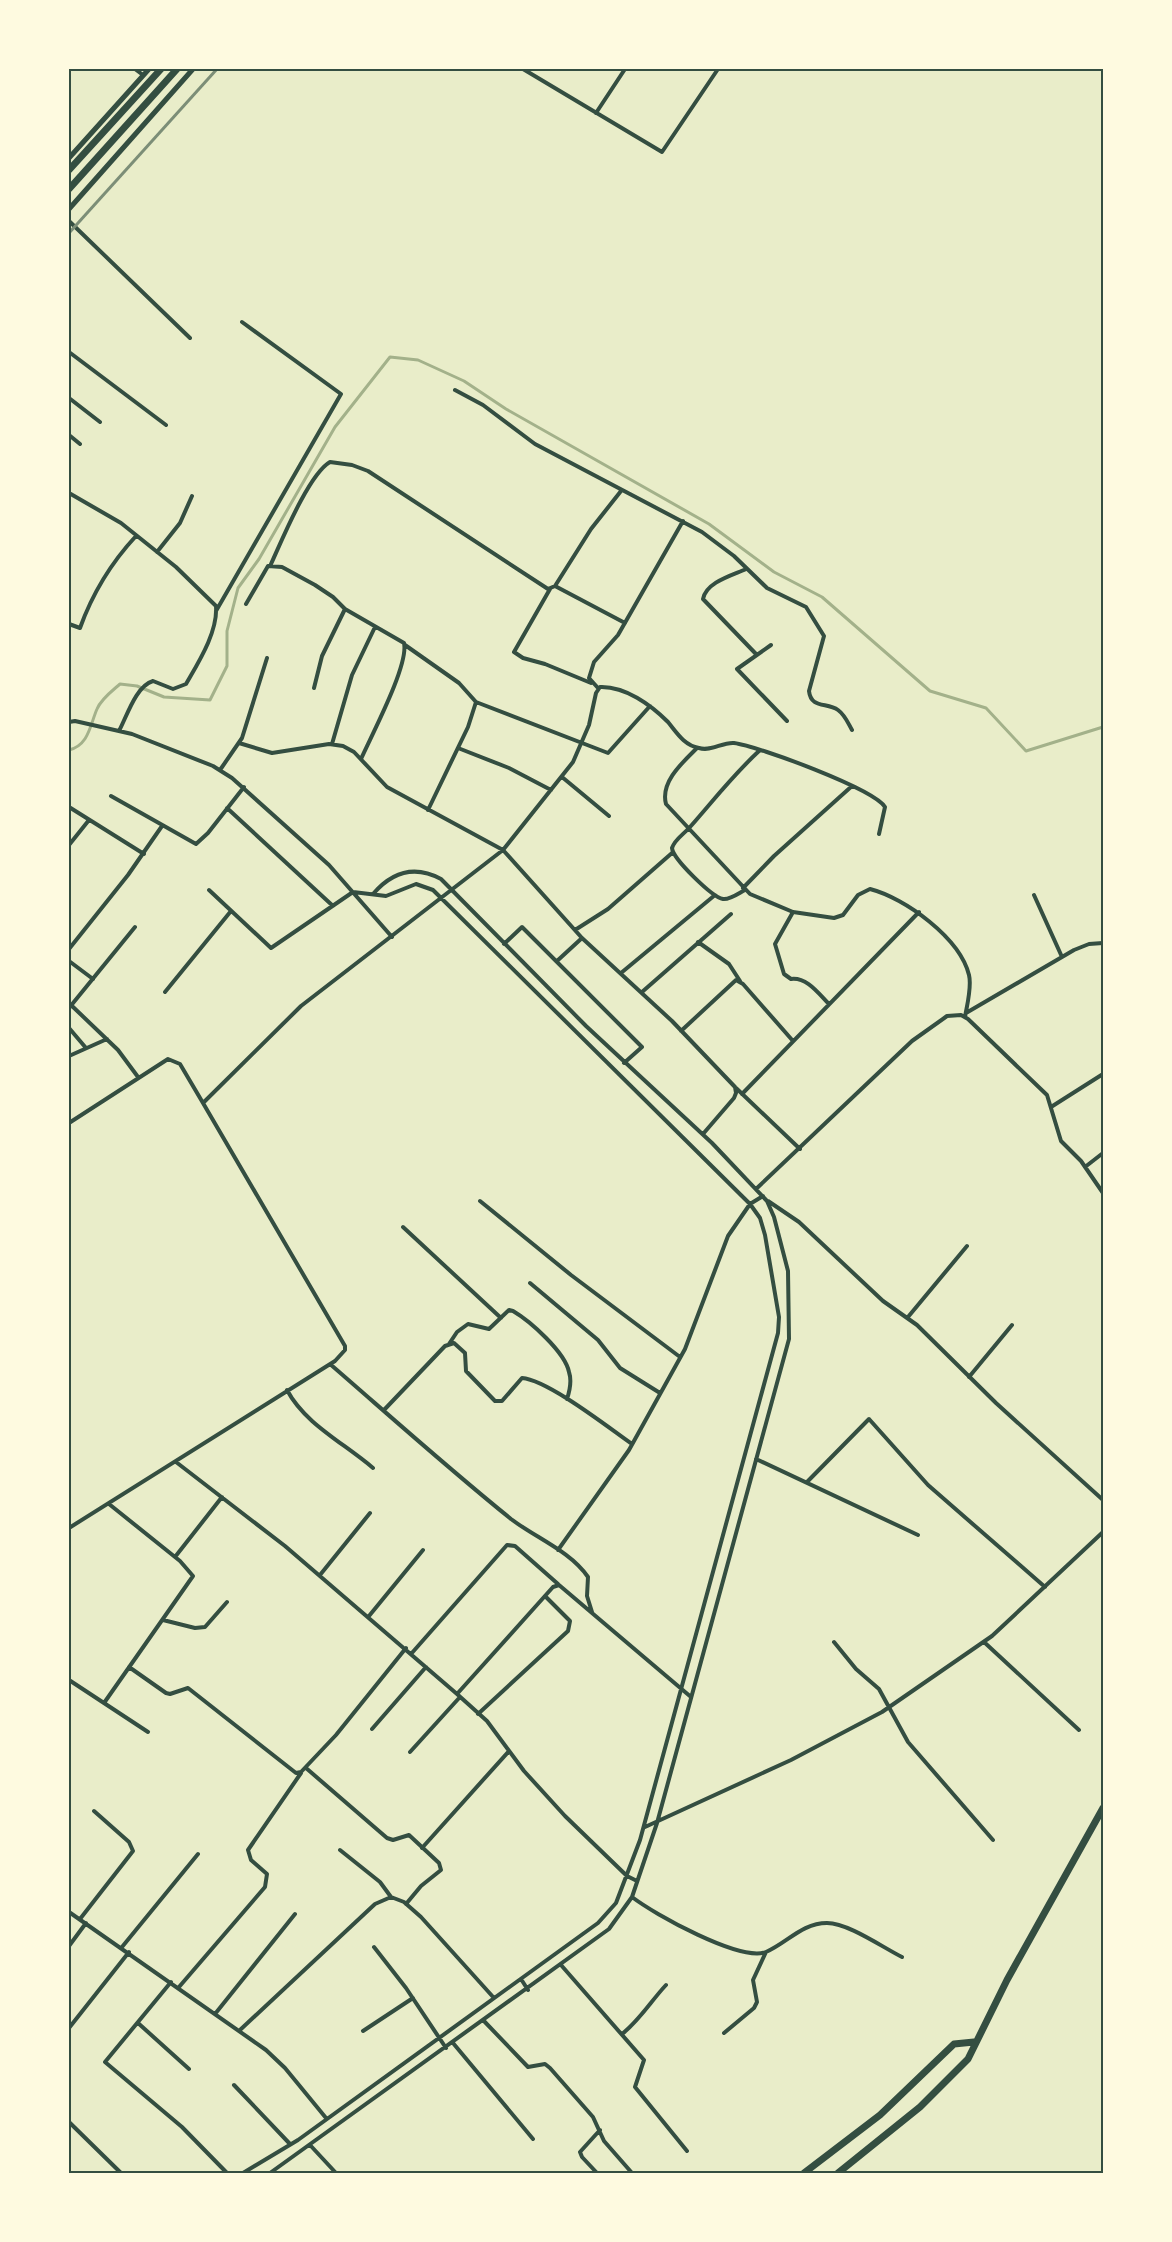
<svg xmlns="http://www.w3.org/2000/svg" width="1172" height="2242" font-family="'Fira Sans Condensed',sans-serif">
  <style>
    .lines { fill: none; stroke-linecap: round; stroke-linejoin: round }
    .stream { stroke: #a3b18a; stroke-width: 3 }
    .minor { stroke: #344e41; stroke-width: 4 }
    .tertiary { stroke: #344e41; stroke-width: 5 }
    .trunk { stroke: #344e41; stroke-width: 7 }
    .rail { stroke: #7c8e77; stroke-width: 3 }
    .neatline { fill: none; stroke: #344e41; stroke-width: 2 }
  </style>
  <rect width="100%" height="100%" fill="#e9edc9"/>
  <g class="lines">
    <!-- stream -->
    <path class="stream" d="M69,750C89,745 90,725 97,709C101,699 112,691 120,684L137,686L164,697L210,700L227,666V631L238,588L259,559L335,427L390,357L418,360L464,381L506,409L709,524L774,572L822,597L930,691L986,708L1026,751L1103,727"/>
    <!-- minor -->
    <path class="minor" d="M135,69L143,75
      M523,69L662,152L718,69
      M596,113L625,69
      M69,221L190,338
      M69,352L166,425
      M455,390L483,405L535,444L702,532L734,556L767,588L806,607L824,636L809,691C811,709 827,702 838,710C845,715 848,723 852,730
      M69,398L100,422
      M69,435L80,444
      M69,493L121,523L176,567L216,606C218,632 198,663 186,684L173,689L153,681C136,686 127,716 119,731
      M157,552L180,523L192,496
      M271,564C282,540 309,474 330,462L352,465L368,471L548,589L555,586L591,529L621,491
      M746,569C733,575 706,582 703,599L756,654
      M555,586L625,623
      M550,589L514,652L523,658L545,664L591,683
      M246,604L268,566L282,567L315,585L333,597L345,609L404,643C409,665 371,736 361,759
      M216,611L341,394L242,322
      M69,624L80,628C93,592 110,564 136,536
      M405,645L459,683L476,702L468,727L428,810
      M771,645L737,669L787,721
      M314,688L322,656L345,609
      M598,688L589,678L594,662L618,635L683,521
      M476,702L608,753L650,706
      M69,722L75,721L132,734L213,766L232,778L329,865L392,937
      M239,743L272,753L329,744L343,746L354,752L387,787L503,850L582,938L672,1021L735,1087L736,1093L734,1098L703,1134
      M332,744L352,675L375,627
      M458,748L509,768L551,790
      M697,748C683,762 660,782 666,804L750,894L793,912L834,918L843,915L858,895L870,889C905,898 960,938 969,975C972,987 967,1005 965,1017
      M220,770L242,738L267,658
      M562,777L609,816
      M111,796L196,844L208,833L244,787
      M69,807L144,854
      M227,808L333,906
      M69,845L89,820
      M743,888L774,856L852,786
      M209,890L271,948L353,892L386,896L416,884L433,890L750,1204L760,1218L765,1235L779,1317L778,1333L640,1840L616,1903L598,1923L298,2140L243,2173
      M745,890C739,893 730,900 723,899C712,897 673,859 672,848C675,839 683,835 690,827C713,801 733,775 759,751
      M1034,895L1062,957
      M793,912L775,944L784,974L791,979C807,977 818,993 829,1004
      M575,930L608,909L672,853
      M698,942L729,964L740,981
      M504,944L522,927L642,1047L624,1063
      M69,949L128,875L162,826
      M69,961L93,979
      M557,961L582,938
      M621,973L715,895
      M165,992L231,911
      M642,992L731,914
      M71,1005L118,1050L138,1077
      M69,1008L135,927
      M966,1013L1074,950L1089,944L1103,943
      M69,1028L86,1048
      M681,1031L736,980L743,984L793,1041
      M69,1056L107,1039
      M736,1088L800,1149
      M742,1094L919,912
      M1051,1107L1103,1074
      M69,1123L168,1059L180,1064L203,1103L301,1006L503,850L573,762L589,725L596,693L600,687C625,686 651,705 668,722C677,733 684,745 699,748C711,752 722,742 734,743C758,746 874,789 885,807L879,834
      M1085,1167L1103,1153
      M756,1189L912,1041L947,1016L961,1015L968,1019L1047,1095L1061,1141L1081,1161L1103,1193
      M480,1201L571,1275L680,1357
      M768,1201L799,1222L883,1301L917,1325L996,1403L1103,1500
      M403,1227L501,1318
      M530,1283L598,1340L620,1368L660,1393
      M908,1317L967,1246
      M449,1344L457,1332L468,1324L489,1329L509,1310L513,1311C530,1321 565,1352 569,1372C572,1381 570,1390 567,1399
      M330,1364C390,1416 449,1469 511,1519C536,1538 570,1551 588,1577L587,1596L592,1612
      M969,1377L1012,1325
      M287,1390C305,1424 344,1443 373,1468
      M384,1410L445,1346L454,1343L465,1353L466,1371L495,1401H502L522,1378C548,1380 609,1428 632,1444
      M756,1459L918,1535
      M176,1462L285,1546L457,1694L487,1721L524,1771L565,1816L627,1876L637,1881
      M807,1482L869,1419L928,1485L1045,1587
      M69,1528L335,1361L345,1350V1346L203,1103
      M558,1550L629,1450L685,1349L728,1236L750,1204L763,1196
      M175,1557L222,1497
      M320,1575L370,1513
      M369,1616L423,1550
      M163,1620L195,1628L205,1627L227,1602
      M834,1642L856,1669L879,1689L908,1742L993,1840
      M984,1642L1079,1730
      M411,1654L507,1545L515,1546L558,1584
      M129,1667L166,1693L170,1694L188,1688L296,1773L301,1772L336,1735L406,1648
      M69,1680L148,1732
      M457,1694L553,1587L559,1585L691,1697
      M104,1703L193,1576L180,1561L109,1504
      M478,1714L568,1631L570,1621L545,1596
      M372,1729L426,1667
      M410,1752L460,1697
      M306,1768L387,1838L393,1840L409,1835L439,1863L441,1870L421,1886L406,1904
      M645,1827L791,1760L882,1712L992,1636L1103,1532
      M422,1848L509,1751
      M340,1850L380,1882L391,1897
      M632,1897C654,1914 740,1962 766,1952C787,1943 802,1923 827,1923C848,1923 882,1947 902,1957
      M69,1912L266,2050L285,2068L326,2118
      M80,1919L133,1851L129,1842L94,1811
      M69,1946L86,1923
      M122,1947L198,1854
      M374,1947L406,1988L446,2048
      M561,1965L644,2060L635,2087L687,2151
      M521,1979L528,1990
      M171,1982L105,2062L182,2127L227,2173
      M179,1987L265,1887L267,1874L251,1860L248,1850L301,1773
      M215,2014L295,1914
      M483,2020L528,2067L545,2064L550,2068L593,2117L604,2141L632,2173
      M138,2023L189,2069
      M69,2028L129,1952
      M240,2030L375,1904L391,1897L404,1902L421,1917L494,1998
      M363,2031L413,1998
      M724,2033L754,2008L757,2002L753,1980L766,1952
      M622,2034C639,2021 651,2001 666,1985
      M453,2043L533,2139
      M234,2085L290,2144
      M69,2122L121,2173
      M310,2145L336,2173
      M270,2173L609,1929L632,1897L657,1823L789,1339L788,1271L774,1217L767,1201L712,1143L586,1026L441,879C415,865 392,872 373,894
      M597,2173L582,2157L580,2152L600,2130"/>
    <!-- tertiary -->
    <path class="tertiary" d="M69,158L149,69
      M69,209L193,69"/>
    <!-- trunk -->
    <path class="trunk" d="M69,170L161,69
      M69,189L177,69
      M804,2173L880,2115L954,2044L974,2042
      M838,2173L920,2107L968,2059L1007,1980L1103,1808"/>
    <!-- rail -->
    <path class="rail" d="M69,233L217,69"/>
  </g>
  <!-- border -->
  <rect width="1172" height="2242" fill="none" stroke="#fefae0" stroke-width="141"/>
  <rect x="70" y="70" width="1032" height="2102" class="neatline"/>
</svg>
